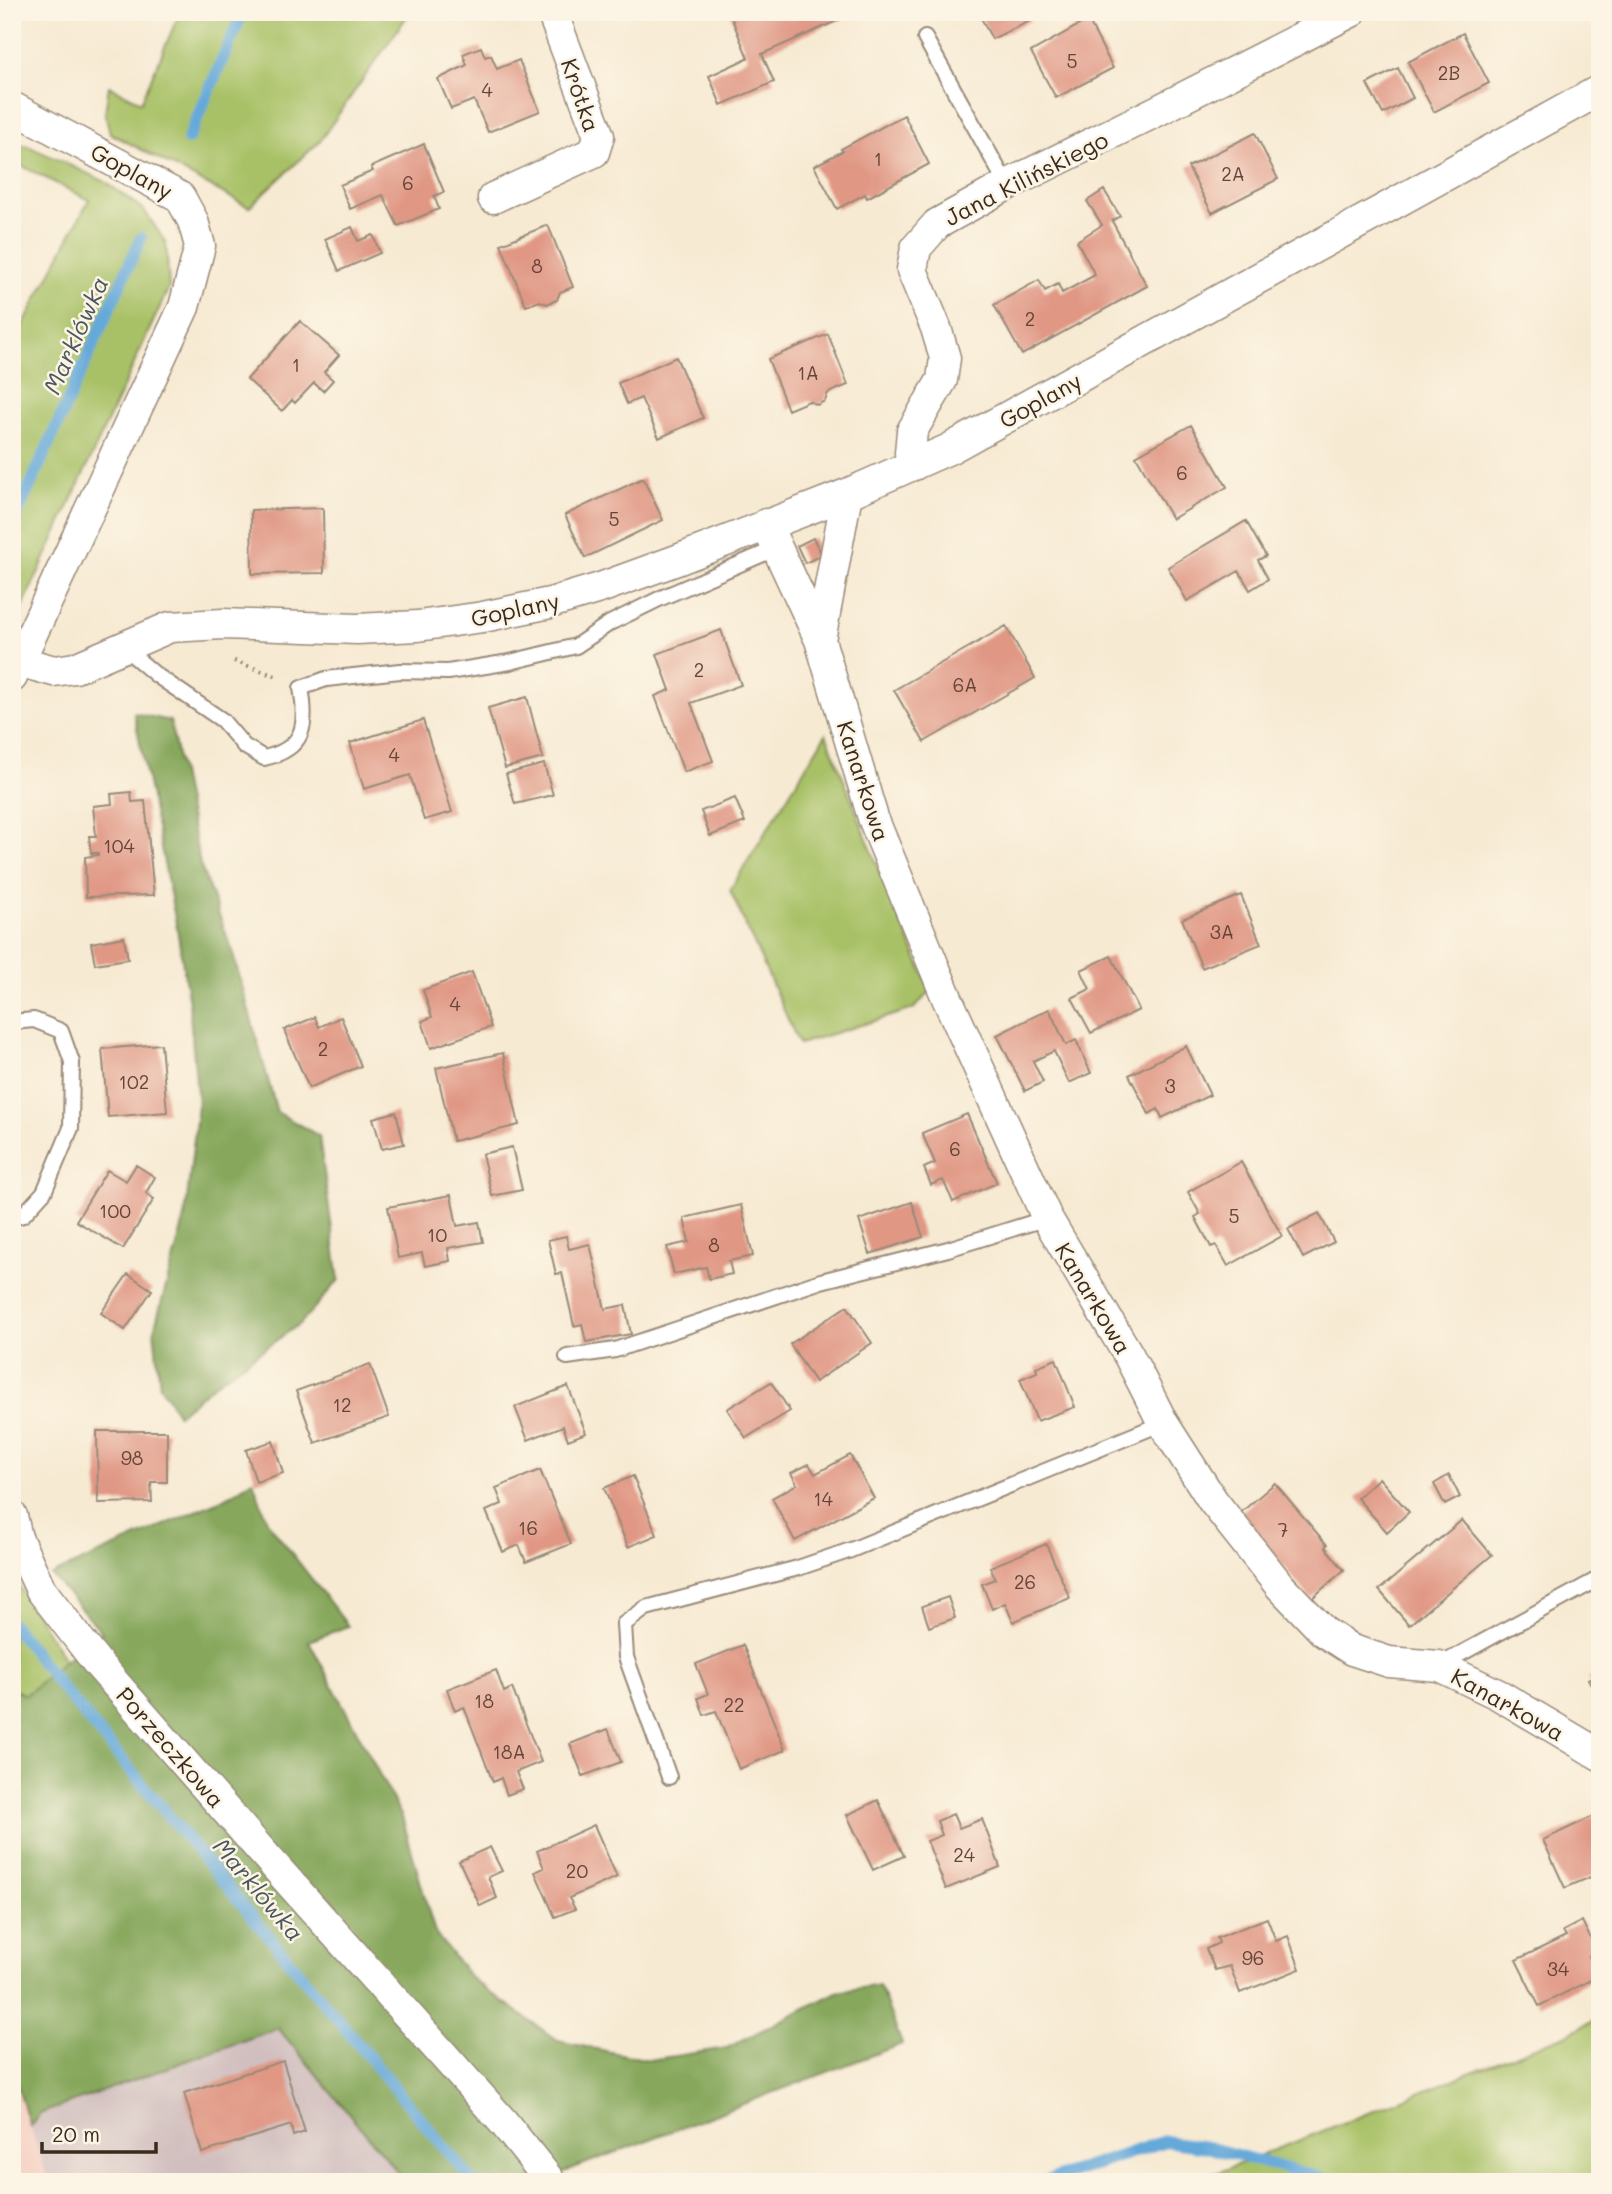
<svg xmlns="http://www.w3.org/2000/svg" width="1612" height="2194" font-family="Mali,sans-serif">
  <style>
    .built { fill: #f6d1c5 }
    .industrial { fill: #d1bfbf }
    .green { fill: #a8c166; stroke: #727642; stroke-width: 2 }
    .forest { fill: #86a75b; stroke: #60683c; stroke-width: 2 }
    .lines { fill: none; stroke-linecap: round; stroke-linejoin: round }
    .stream { stroke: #65a9da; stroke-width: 12 }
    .building { fill: #e09784 }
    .service-casing { stroke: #998a78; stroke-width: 18 }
    .minor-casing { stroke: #998a78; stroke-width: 33 }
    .path { stroke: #998a78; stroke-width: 4.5; stroke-dasharray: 2 5; stroke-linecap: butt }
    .service { stroke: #fff; stroke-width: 14 }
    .minor { stroke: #fff; stroke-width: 30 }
    .labels { text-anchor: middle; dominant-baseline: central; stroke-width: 5; stroke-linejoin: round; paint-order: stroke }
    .number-label { font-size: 19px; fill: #644538 }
    .street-label { font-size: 23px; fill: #3b2a1e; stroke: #fcf5e5 }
    .water-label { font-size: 24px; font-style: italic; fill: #4a5660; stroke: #fcf5e5 }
  </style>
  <rect width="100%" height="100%" fill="#fcf5e5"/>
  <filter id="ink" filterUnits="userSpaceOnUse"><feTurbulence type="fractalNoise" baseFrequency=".0143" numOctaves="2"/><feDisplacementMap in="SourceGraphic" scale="14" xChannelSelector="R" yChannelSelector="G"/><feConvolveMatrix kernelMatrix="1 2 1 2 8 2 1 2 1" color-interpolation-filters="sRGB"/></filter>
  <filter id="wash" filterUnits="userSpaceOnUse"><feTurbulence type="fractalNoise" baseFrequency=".00686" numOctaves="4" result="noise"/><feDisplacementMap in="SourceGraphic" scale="28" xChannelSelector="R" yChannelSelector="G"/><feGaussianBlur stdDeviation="1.57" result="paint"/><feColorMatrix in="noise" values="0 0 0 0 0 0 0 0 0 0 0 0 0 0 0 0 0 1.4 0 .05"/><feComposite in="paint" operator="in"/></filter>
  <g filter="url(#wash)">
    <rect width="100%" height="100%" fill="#f7ead3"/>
    <!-- built -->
    <path class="built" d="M12,2068L30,2126L49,2182H12Z"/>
    <!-- industrial -->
    <path class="industrial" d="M278,2028L406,2182H49L30,2126L39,2114Z"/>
    <!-- green -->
    <path class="green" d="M180,12H410L319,142L249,207L110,133L105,113L109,86L141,102Z
      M12,144L28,146L104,181L144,210L166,243L169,287L12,630V346L89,200L12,161Z
      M826,734L880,872L931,991L913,1009L799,1044L730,890Z
      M12,1567L21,1590L65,1660L26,1695L12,1689Z
      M1600,2017V2182H1194L1568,2034Z"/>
    <!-- forest -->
    <path class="forest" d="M134,713L170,721L200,864L232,950L277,1112L319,1136L339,1280L301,1323L217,1382L178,1415L160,1386L154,1330L185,1217L198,1103L189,1003L177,928Z
      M253,1480L267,1521L348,1626L309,1641L402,1817L435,1933L471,1978L558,2041L649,2060L727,2048L837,1992L879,1985L902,2044L571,2169L546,2182H406L278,2028L39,2114L30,2126L12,2068V1689L26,1695L65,1660L102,1632L51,1575L228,1497Z"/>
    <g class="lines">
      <!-- stream -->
      <path class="stream" d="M188,139L243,12
        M12,526L141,238
        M12,1624L58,1683L473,2182
        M1044,2182L1165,2141L1207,2147L1335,2182"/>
    </g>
    <g id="blocks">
      <!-- building -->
      <path class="building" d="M729,12H857L762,54L774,82L721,105L709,76L748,58Z
        M992,12H1026L1030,21L992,39L981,18Z
        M1088,20L1113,68L1056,98L1031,52Z
        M1463,33L1489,83L1434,112L1408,62Z
        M481,47L485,57L491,55L497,69L519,60L540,111L488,132L474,100L451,109L438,79L467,65L463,54Z
        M1398,68L1413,98L1383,114L1367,84Z
        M904,115L929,164L867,198L865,194L837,209L814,166L843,151L841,149Z
        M1255,133L1278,179L1212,213L1188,167Z
        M424,144L444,192L434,196L439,209L398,226L383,195L350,209L340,185L373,171L371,167Z
        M1104,190L1120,216L1112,221L1147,286L1022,355L994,305L1039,280L1045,291L1058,284L1062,293L1095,275L1077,241L1102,225L1087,201Z
        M548,225L573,287L560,292L557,300L547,304L540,301L526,306L501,244Z
        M352,227L358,241L373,235L380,253L339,271L325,239Z
        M300,321L339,355L324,372L333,380L323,391L314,383L295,403L292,400L282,411L247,379Z
        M828,334L848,385L828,393L825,401L817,405L809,401L788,410L768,359Z
        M676,357L703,418L659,438L641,398L627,404L618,383Z
        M1191,425L1227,487L1172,519L1136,456Z
        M643,478L663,520L585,558L565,515Z
        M323,508L324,573L252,574L251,510Z
        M1246,521L1266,556L1258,560L1268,579L1250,590L1239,571L1187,601L1168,567Z
        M813,538L822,555L805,563L797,546Z
        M1006,626L1035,678L924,742L894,690Z
        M721,630L741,685L691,703L713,761L684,772L655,696L670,690L657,654Z
        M527,697L543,758L505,768L488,708Z
        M423,720L452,812L424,820L410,775L364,789L350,743Z
        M544,764L553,795L515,804L506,774Z
        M131,792L132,802L145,801L154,895L86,897L85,857L98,855V853H91L89,836H96L93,806L112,804L111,794Z
        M735,798L745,822L710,836L701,811Z
        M1241,895L1261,944L1202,968L1182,919Z
        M124,937L128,959L95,964L91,943Z
        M1111,956L1139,1010L1091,1033L1072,998L1090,989L1081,970Z
        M472,972L491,1027L431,1048L422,1021L432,1017L423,990Z
        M1049,1009L1066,1045L1076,1040L1091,1073L1069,1083L1054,1051L1033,1061L1043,1082L1025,1091L997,1035Z
        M315,1017L319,1027L341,1017L361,1066L309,1088L284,1030Z
        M161,1044L167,1112L108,1117L102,1049Z
        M1186,1046L1210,1095L1162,1118L1158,1109L1149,1114L1129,1075Z
        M503,1053L519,1125L453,1141L436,1068Z
        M396,1112L404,1144L382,1149L373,1118Z
        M967,1114L997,1183L953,1202L943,1180L931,1185L924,1168L935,1163L922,1133Z
        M512,1147L522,1190L492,1196L482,1154Z
        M1241,1162L1282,1236L1228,1266L1216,1245L1211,1247L1195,1217L1200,1214L1188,1192Z
        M136,1165L155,1177L146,1193L154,1199L123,1249L76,1221L107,1170L126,1181Z
        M451,1195L457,1226L479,1222L483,1242L448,1248L450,1261L425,1266L422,1253L398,1258L388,1207Z
        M912,1202L923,1237L870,1254L859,1220Z
        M741,1205L753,1256L729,1261L732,1274L709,1279L706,1267L674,1274L667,1247L689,1242L684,1218Z
        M1319,1213L1334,1242L1303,1258L1288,1229Z
        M566,1236L569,1249L590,1244L605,1309L625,1305L631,1334L586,1342L582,1324L574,1326L562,1273L556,1274L548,1240Z
        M128,1274L152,1290L125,1330L101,1313Z
        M847,1306L872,1343L815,1382L790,1344Z
        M1056,1359L1075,1407L1037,1421L1020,1379L1037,1372L1036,1367Z
        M370,1364L389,1417L315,1443L296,1391Z
        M771,1382L790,1411L746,1438L727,1409Z
        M568,1386L586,1433L568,1440L563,1426L528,1440L515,1407Z
        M97,1431H167V1482H151L152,1502L98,1503Z
        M273,1441L283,1473L256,1482L246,1450Z
        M850,1455L874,1498L795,1541L772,1498L797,1484L791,1473L809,1464L815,1474Z
        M540,1470L571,1544L526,1562L519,1545L503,1552L486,1511L502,1504L496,1488Z
        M1449,1475L1460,1497L1445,1505L1434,1484Z
        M633,1476L657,1535L628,1547L604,1488Z
        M1379,1478L1409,1512L1387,1532L1357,1498Z
        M1275,1483L1327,1545L1325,1547L1344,1570L1311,1599L1239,1514Z
        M1462,1520L1492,1555L1409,1625L1379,1590Z
        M1046,1544L1070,1598L1013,1622L1005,1603L992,1609L982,1584L995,1579L990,1567Z
        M948,1597L955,1618L929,1627L922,1606Z
        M743,1645L785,1750L739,1769L716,1711L704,1715L698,1698L708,1694L696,1664Z
        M496,1670L504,1692L512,1688L541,1762L516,1772L523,1789L507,1795L501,1778L493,1782L464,1707L455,1711L447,1689Z
        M1600,1673V1700L1588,1679Z
        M608,1729L621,1762L583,1776L570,1744Z
        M878,1800L904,1856L873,1870L847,1815Z
        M1600,1813V1873L1565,1888L1543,1840Z
        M953,1814L959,1828L982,1819L1000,1867L946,1889L927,1841L942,1835L937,1821Z
        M594,1825L617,1877L569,1898L575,1909L555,1917L535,1872L544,1868L537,1851Z
        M490,1847L502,1871L488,1877L497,1898L480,1906L459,1861Z
        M1267,1918L1276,1941L1288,1936L1300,1969L1240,1993L1230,1966L1215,1970L1206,1949L1219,1943L1217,1938Z
        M1582,1921L1597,1952L1589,1956L1599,1976L1539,2006L1516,1960L1566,1936L1563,1931Z
        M283,2061L305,2132L293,2136L291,2125L202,2153L184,2093Z"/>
    </g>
  </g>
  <g filter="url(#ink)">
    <use href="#blocks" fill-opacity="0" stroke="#998a78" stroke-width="2"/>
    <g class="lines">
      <defs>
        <path id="service" d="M925,38L1007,185
          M122,646L156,675L222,720L244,746L264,758C304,749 308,726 301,688L326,679L400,671L448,672L510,662L576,646L610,623L661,598L777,548
          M12,1022L34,1020L61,1031L72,1062L71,1128L44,1192L23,1215L12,1218
          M567,1357L615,1350L821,1281L948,1249L1047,1218
          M1440,1665L1600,1578
          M669,1777L626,1657L624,1624L646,1608L798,1568L851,1550L1163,1423"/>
        <path id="minor" d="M12,107L180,197L193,221L200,246L184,307L12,677
          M493,198L594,152L599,136L552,12
          M914,465L910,453L912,431L942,380L945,358L936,328L912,270L916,248L937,224L1007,185L1155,112L1351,12
          M766,524L820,640L873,818L947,998L1047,1218L1129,1356L1163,1423L1213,1501L1280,1586L1324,1632L1352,1650L1389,1662L1439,1666L1499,1695L1600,1755
          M820,640L847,494
          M18,661L54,671L75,668L170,627L223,624L357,629L418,626L483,617L550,603L600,588L677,560L847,494L949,449L1600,90
          M12,1516L17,1538L41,1590L99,1665L265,1855L504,2123L551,2182"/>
      </defs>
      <!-- service casing -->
      <use href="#service" class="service-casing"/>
      <!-- minor casing -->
      <use href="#minor" class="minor-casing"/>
      <!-- path -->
      <path class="path" d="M234,661L278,677"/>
      <!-- service -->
      <use href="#service" class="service"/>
      <!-- minor -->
      <use href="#minor" class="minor"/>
    </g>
  </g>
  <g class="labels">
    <!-- number labels -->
    <g class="number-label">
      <text x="1072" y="60">5</text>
      <text x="1449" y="72">2B</text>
      <text x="487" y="89">4</text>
      <text x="878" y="158">1</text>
      <text x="1233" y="173">2A</text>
      <text x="408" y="182">6</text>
      <text x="537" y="265">8</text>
      <text x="1030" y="318">2</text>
      <text x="296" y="364">1</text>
      <text x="808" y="372">1A</text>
      <text x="1182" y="472">6</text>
      <text x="614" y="518">5</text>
      <text x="699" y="669">2</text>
      <text x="965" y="684">6A</text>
      <text x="394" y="754">4</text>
      <text x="119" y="845">104</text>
      <text x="1222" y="931">3A</text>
      <text x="455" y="1003">4</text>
      <text x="323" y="1048">2</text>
      <text x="134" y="1081">102</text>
      <text x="1170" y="1085">3</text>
      <text x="955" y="1148">6</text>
      <text x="115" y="1210">100</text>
      <text x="1234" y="1215">5</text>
      <text x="437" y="1234">10</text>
      <text x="714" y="1244">8</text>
      <text x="342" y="1404">12</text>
      <text x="132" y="1457">98</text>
      <text x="823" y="1498">14</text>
      <text x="528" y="1527">16</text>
      <text x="1283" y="1529">7</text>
      <text x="1025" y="1581">26</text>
      <text x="484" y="1700">18</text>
      <text x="734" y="1704">22</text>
      <text x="509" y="1751">18A</text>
      <text x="964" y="1854">24</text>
      <text x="577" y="1870">20</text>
      <text x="1253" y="1957">96</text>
      <text x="1558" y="1968">34</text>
    </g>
    <!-- street labels -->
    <g class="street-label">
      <text transform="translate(581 95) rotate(71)">Krótka</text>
      <text transform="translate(132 171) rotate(29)">Goplany</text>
      <text transform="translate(1026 178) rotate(-27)">Jana Kilińskiego</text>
      <text transform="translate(1040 400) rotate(-29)">Goplany</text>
      <text transform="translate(515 609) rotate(-12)">Goplany</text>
      <text transform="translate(864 781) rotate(72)">Kanarkowa</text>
      <text transform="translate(1094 1298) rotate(59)">Kanarkowa</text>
      <text transform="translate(1508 1704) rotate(29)">Kanarkowa</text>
      <text transform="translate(171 1747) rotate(49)">Porzeczkowa</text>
    </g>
    <!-- water labels -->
    <g class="water-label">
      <text transform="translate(75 335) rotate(-66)">Marklówka</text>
      <text transform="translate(259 1889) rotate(50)">Marklówka</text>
    </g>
  </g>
  <!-- margin -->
  <rect width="1612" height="2194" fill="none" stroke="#fcf5e5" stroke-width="42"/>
  <!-- scale -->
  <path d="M42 2142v10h114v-10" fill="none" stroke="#3b2a1e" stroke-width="3.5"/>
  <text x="52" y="2142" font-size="21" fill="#3b2a1e" stroke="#fcf5e5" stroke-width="5" paint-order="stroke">20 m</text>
</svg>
